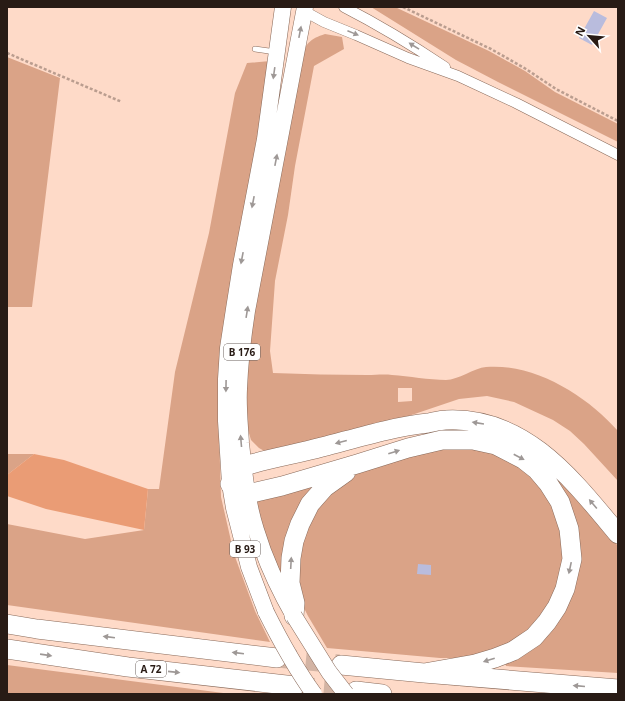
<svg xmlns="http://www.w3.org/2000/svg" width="625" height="701" font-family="'Noto Sans',sans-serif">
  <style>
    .green { fill: #daa387; fill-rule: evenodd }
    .forest { fill: #ea9c75 }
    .building { fill: #b9bcdd }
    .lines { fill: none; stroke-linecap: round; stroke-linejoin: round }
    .motorway-tunnel { stroke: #d3b4a4; stroke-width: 19; stroke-dasharray: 19 10; stroke-linecap: butt }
    .service-casing { stroke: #896a5a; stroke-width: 6 }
    .minor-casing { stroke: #896a5a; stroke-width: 11 }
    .primary-casing { stroke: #896a5a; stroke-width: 17 }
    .motorway-casing { stroke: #896a5a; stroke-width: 20 }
    .path { stroke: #ba9d8f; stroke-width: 2.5; stroke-dasharray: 3 2; stroke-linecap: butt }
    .service { stroke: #fff; stroke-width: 5 }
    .minor { stroke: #fff; stroke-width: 10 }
    .primary { stroke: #fff; stroke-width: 16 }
    .motorway { stroke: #fff; stroke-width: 19 }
    .primary-bridge-casing { stroke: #896a5a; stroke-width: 17; stroke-linecap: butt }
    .primary-bridge { stroke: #fff; stroke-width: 16 }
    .oneway { fill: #9e9896 }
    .labels { text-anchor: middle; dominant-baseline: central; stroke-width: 3; stroke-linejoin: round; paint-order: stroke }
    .shield { fill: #fff; stroke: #685f5b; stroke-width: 1 }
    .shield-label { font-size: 10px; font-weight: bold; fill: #281b15 }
  </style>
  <rect width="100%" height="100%" fill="#fedac8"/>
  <!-- green -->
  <path class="green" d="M371,7H395L489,51L525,71L555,92L618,124V142L498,82L456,60Z
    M325,34L342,37L344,49L314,66L295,166L288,215L275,281L270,351L273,373C305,374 336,375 367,375C376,375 384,374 392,375C409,376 429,380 446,380C458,380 474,368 486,367C535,363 587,396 618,431V481L584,444L570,431L553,420L514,402L487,396L459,399L379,426L266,452L259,448L251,440L245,420L250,326L300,56C308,42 310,39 325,34ZM398,388H412V401L398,402Z
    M7,57L60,78L32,307H7Z
    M270,61L219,432L221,497L234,554L255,611L270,642L7,605V524L85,539L144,530L148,489H159L175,372L209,233L235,93L247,63Z
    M463,446L487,452L508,459L526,471L542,486L555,507L561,527L564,565L550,606L519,640L468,658H440L327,648L308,616L302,604L298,565L301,541L319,506L353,474L436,448Z
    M7,454H34L7,475Z
    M544,467L569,488L618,546V673L506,666L505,661L575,579Z
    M322,480L285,583L271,554L256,502Z
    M7,665L231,694H7Z"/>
  <!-- forest -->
  <path class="forest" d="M34,454L64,460L148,489L144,530L46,509L7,496V475Z"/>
  <!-- building -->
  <path class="building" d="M594,11L607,18L592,45L579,38Z
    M418,564L431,565V575L417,574Z"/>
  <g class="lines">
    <!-- motorway-tunnel -->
    <path class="motorway-tunnel" d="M277,658L339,664
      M295,686L356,691"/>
    <defs>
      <path id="service" d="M255,49L276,52"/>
      <path id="minor" d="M344,7C379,25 412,45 445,67
        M304,11L324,22L356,35L408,58L458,76L516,103L618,155"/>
      <path id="primary" d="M266,612L249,567L234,508L230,484L226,421V379L228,348L234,309L241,265L265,139L283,7
        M294,616C278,588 265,560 256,530C247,502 244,472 241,443C240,425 238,407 239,389C240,363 243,337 247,311L305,7"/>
      <path id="motorway" d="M294,616L295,603L290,583L291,558L294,541L300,524L310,504L325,487L346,472
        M7,624L37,629L277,658
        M7,649L128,667L295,686
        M341,665L424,673L618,689
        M424,673L475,664L495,658L513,651L534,637L547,622L557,607L565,589L572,559L569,529L560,502L548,483L537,470L523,459L496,445L473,440H442L408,448L357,464L282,486L247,494L230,484C233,480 240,470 243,467C246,465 251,464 255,463C277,457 300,453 322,447C357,438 392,427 428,423C434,422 440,420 446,420C525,416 573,480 618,534
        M356,691L382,694"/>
    </defs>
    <!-- service casing -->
    <use href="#service" class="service-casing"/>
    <!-- minor casing -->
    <use href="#minor" class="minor-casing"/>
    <!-- primary casing -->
    <use href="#primary" class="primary-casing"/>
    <!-- motorway casing -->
    <use href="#motorway" class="motorway-casing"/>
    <!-- path -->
    <path class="path" d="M403,7L491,49L526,69L556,89L618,121
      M7,53L122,102"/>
    <!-- service -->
    <use href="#service" class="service"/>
    <!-- minor -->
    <use href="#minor" class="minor"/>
    <!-- primary -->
    <use href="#primary" class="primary"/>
    <!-- motorway -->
    <use href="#motorway" class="motorway"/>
    <defs>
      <path id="primary-bridge" d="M266,612C280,640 296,669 314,694
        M294,616L329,672L346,694"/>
    </defs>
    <!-- primary-bridge casing -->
    <use href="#primary-bridge" class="primary-bridge-casing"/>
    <!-- primary-bridge -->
    <use href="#primary-bridge" class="primary-bridge"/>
  </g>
  <!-- one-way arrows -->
  <defs><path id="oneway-solid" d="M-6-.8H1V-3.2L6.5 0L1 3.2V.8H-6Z"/></defs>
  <g class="oneway">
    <use href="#oneway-solid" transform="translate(300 32) rotate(-79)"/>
    <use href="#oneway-solid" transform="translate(353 33) rotate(22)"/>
    <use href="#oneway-solid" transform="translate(414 46) rotate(-148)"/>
    <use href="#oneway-solid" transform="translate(274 73) rotate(98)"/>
    <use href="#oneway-solid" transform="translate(276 160) rotate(-79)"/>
    <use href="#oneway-solid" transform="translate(253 202) rotate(101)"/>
    <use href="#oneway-solid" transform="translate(242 258) rotate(101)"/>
    <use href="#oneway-solid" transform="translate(247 312) rotate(-81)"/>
    <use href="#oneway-solid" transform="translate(226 386) rotate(91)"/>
    <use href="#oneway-solid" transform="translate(478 423) rotate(-171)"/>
    <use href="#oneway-solid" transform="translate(241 441) rotate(-95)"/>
    <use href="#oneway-solid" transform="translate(341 442) rotate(165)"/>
    <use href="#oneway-solid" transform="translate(394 452) rotate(-18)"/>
    <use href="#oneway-solid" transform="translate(519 457) rotate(28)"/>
    <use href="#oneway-solid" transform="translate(593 504) rotate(-130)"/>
    <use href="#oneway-solid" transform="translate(291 563) rotate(-87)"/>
    <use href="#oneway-solid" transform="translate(570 568) rotate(102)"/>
    <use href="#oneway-solid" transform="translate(109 637) rotate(-173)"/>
    <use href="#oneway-solid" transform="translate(238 653) rotate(-173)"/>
    <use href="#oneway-solid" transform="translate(46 655) rotate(8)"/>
    <use href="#oneway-solid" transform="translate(489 660) rotate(163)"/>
    <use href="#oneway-solid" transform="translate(174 672) rotate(6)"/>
    <use href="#oneway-solid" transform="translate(579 686) rotate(-175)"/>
  </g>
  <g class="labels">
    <!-- shield labels -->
    <g class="shield">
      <rect x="224" y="344" width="36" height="16" rx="3"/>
      <rect x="230" y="541" width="30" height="16" rx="3"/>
      <rect x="136" y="661" width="30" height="16" rx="3"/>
    </g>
    <g class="shield-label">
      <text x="242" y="352">B 176</text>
      <text x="245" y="549">B 93</text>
      <text x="151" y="669">A 72</text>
    </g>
  </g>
  <!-- border -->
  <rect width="625" height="701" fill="none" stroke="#281b15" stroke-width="16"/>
  <!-- north arrow -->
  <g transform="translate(589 36) rotate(297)" stroke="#ffffff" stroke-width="3" paint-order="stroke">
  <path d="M0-3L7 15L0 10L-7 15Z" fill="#281b15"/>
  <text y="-6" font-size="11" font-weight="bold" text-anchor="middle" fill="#281b15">N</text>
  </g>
</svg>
